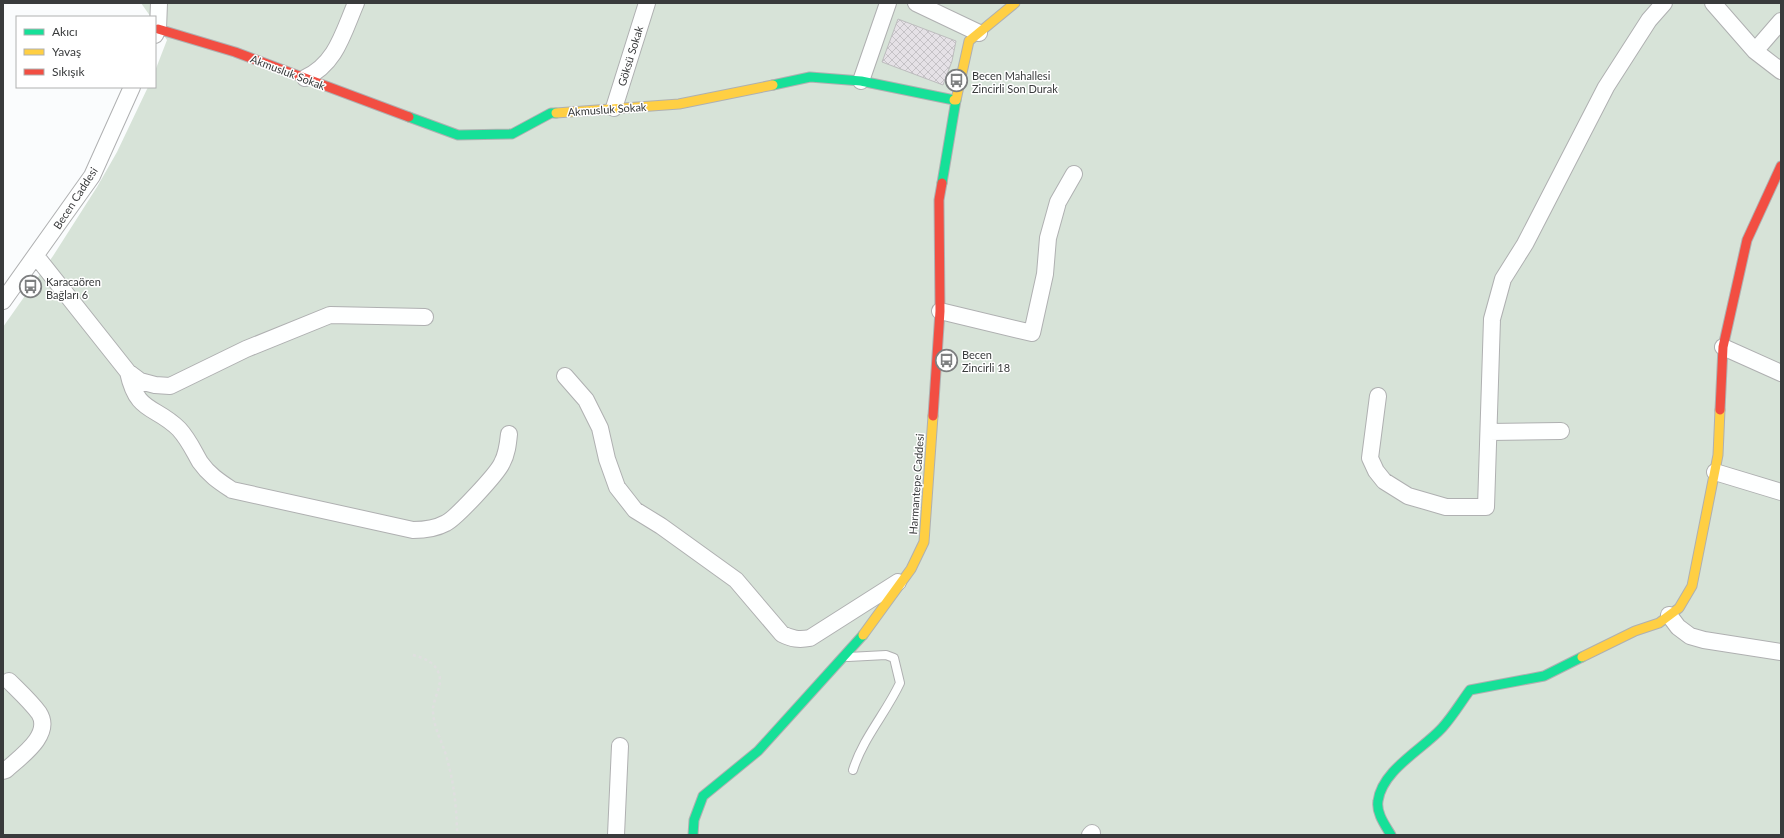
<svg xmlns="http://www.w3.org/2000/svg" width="1784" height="838" font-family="Lato,sans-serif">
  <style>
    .grass { fill: #d7e3d8 }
    .building { fill: url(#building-cross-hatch); stroke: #bdbdbe }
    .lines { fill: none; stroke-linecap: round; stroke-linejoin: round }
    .lane-casing { stroke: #afb0b1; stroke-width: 10 }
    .street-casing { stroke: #afb0b1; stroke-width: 18 }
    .fast-casing { stroke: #afb0b1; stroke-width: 11 }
    .slow-casing { stroke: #afb0b1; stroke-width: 11 }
    .jam-casing { stroke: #afb0b1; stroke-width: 11 }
    .path { stroke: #dfdfdf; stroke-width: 2.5; stroke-dasharray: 3 3; stroke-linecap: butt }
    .lane { stroke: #feffff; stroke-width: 8 }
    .street { stroke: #feffff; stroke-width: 16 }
    .fast { stroke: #16e098; stroke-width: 9 }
    .slow { stroke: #ffcf43; stroke-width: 9 }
    .jam { stroke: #f24e42; stroke-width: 9 }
    .labels { text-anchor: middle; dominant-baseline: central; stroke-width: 3; stroke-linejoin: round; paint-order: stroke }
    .street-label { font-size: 11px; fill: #393b3c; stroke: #fff }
    .poi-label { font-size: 11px; fill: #393b3c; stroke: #fff; text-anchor: start }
  </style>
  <defs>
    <pattern id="building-cross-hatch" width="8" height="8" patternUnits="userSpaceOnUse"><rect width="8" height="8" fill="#e5e1e6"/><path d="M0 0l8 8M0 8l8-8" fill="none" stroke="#c5c2c6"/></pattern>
  </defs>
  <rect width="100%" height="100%" fill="#fafcfd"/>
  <!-- grass -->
  <path class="grass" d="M141,3H1781V835H3V327L53,256L97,187L117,152L148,87H155V71L167,40Z"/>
  <!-- building -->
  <path class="building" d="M898,19L956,41L952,61L943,85L882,62Z"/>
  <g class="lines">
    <defs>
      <path id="lane" d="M848,657L886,655L894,658L900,683C886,713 863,738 853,770"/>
      <path id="street" d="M916,3L979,33
        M1713,3L1755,51L1781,71
        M155,35L158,29L159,3
        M1755,51L1781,21
        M305,78C336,64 343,33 356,3
        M861,81L888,3
        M614,108L647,3
        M36,256L128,372L140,381L155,385L170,386L246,349L330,315L425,317
        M3,301L92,176L132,87
        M940,311L1032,333L1045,274L1048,238L1058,202L1074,174
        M1723,347L1781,373
        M128,372C137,414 155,405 179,429C189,440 193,450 200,462C209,475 220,482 232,490L413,530C425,530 435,529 446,523C456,518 497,474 502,463C507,454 508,444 509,434
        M565,376L586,400L600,428L607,459L617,487L635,510L661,526L736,580L782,634C792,639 799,640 810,638L898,582
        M1378,396L1370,458L1376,471L1384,481L1408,496L1446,507H1486L1492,319L1503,279L1525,244L1606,87L1649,20L1664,3
        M1489,432L1561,431
        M1715,472L1781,492
        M1669,615L1678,627L1690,636L1704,640L1781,652
        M3,771L6,770C20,757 53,735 39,713C31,702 19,691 9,681
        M616,835L620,746
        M1090,835L1092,833"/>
      <path id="fast" d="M773,85L810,77L861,81L954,100
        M409,117L458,135L512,134L551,113H556
        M942,183L956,100
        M693,835L694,820L703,796L758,751L863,635
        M1391,835C1385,825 1376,813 1378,801C1382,770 1423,749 1442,728C1453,716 1461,702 1470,690L1544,676L1582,657"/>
      <path id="slow" d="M954,100H956L969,41L1015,3
        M556,113L679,104L773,85
        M863,635L911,569L924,542L933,416
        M1582,657L1635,631L1659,623L1679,608L1692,586L1718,455L1720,410"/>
      <path id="jam" d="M158,29L235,52L409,117
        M1720,410L1723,347L1747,240L1781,166
        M933,416L940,311L939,200L942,183"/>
    </defs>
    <!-- lane casing -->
    <use href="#lane" class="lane-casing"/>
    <!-- street casing -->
    <use href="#street" class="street-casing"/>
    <!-- fast casing -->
    <use href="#fast" class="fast-casing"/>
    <!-- slow casing -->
    <use href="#slow" class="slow-casing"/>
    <!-- jam casing -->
    <use href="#jam" class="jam-casing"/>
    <!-- path -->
    <path class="path" d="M413,655C424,658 435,662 439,674C443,686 433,698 433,710C433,728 443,742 447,759C454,783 457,810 457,835"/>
    <!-- lane -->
    <use href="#lane" class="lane"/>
    <!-- street -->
    <use href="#street" class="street"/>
    <!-- fast -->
    <use href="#fast" class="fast"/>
    <!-- slow -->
    <use href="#slow" class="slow"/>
    <!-- jam -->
    <use href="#jam" class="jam"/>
  </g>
  <!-- icons -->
  <defs>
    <symbol id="bus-ring" viewBox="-11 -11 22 22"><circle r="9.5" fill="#fff" stroke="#7d7f80" stroke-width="1.5"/><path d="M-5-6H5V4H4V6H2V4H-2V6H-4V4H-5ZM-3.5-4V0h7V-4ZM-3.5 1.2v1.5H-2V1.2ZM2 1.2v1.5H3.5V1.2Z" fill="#7d7f80"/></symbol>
  </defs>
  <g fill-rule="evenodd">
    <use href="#bus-ring" x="944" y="68" width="25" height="25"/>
    <use href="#bus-ring" x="18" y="274" width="25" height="25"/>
    <use href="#bus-ring" x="934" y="348" width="25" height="25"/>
  </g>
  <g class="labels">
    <!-- street labels -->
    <g class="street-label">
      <text transform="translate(630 56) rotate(-73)">Göksü Sokak</text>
      <text transform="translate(288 72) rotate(21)">Akmusluk Sokak</text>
      <text transform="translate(607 109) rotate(-4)">Akmusluk Sokak</text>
      <text transform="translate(75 198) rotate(-57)">Becen Caddesi</text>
      <text transform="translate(916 484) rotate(-86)">Harmantepe Caddesi</text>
    </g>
    <!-- poi labels -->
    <g class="poi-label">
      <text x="972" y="75">Becen Mahallesi<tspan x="972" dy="13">Zincirli Son Durak</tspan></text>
      <text x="46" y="281">Karacaören<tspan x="46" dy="13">Bağları 6</tspan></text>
      <text x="962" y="354">Becen<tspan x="962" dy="13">Zincirli 18</tspan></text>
    </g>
  </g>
  <!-- border -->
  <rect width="1784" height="838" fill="none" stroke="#393b3c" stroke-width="8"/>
  <!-- legend -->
  <rect x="16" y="16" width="140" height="72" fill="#ffffff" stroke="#b0b1b1"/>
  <rect x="24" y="29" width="20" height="6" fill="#16e098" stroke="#b0b1b1"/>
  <text x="52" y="36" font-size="12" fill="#393b3c">Akıcı</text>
  <rect x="24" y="49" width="20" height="6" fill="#ffcf43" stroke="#b0b1b1"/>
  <text x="52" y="56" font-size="12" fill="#393b3c">Yavaş</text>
  <rect x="24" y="69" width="20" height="6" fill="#f24e42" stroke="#b0b1b1"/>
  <text x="52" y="76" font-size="12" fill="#393b3c">Sıkışık</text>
</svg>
